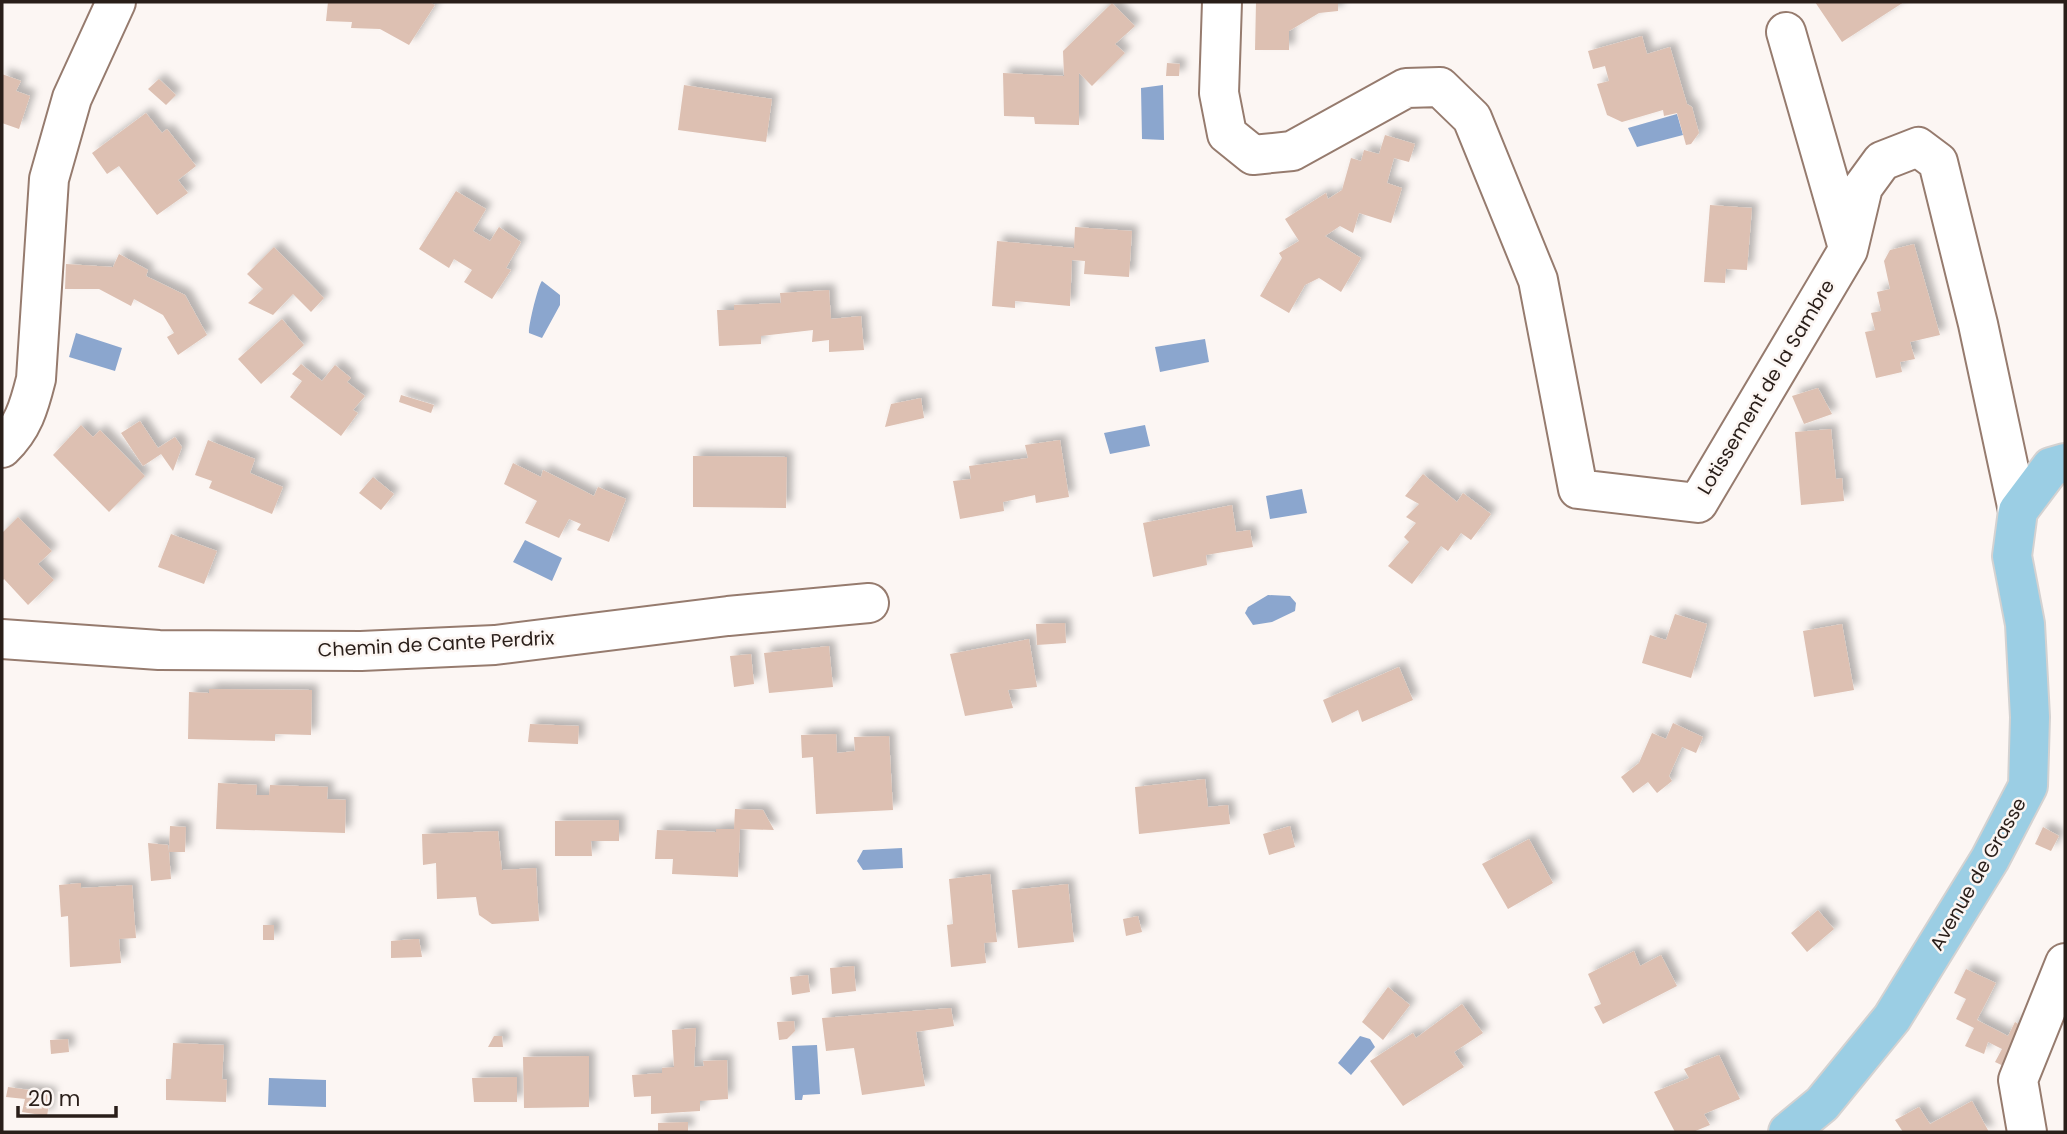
<svg xmlns="http://www.w3.org/2000/svg" width="2067" height="1134" font-family="Poppins,sans-serif">
  <style>
    .water { fill: #8ba6ce }
    .building { fill: #ddc0b2; filter: url(#shadow) }
    .lines { fill: none; stroke-linecap: round; stroke-linejoin: round }
    .street-casing { stroke: #967b6e; stroke-width: 42 }
    .primary-casing { stroke: #d4d2d1; stroke-width: 42 }
    .street { stroke: #fff; stroke-width: 38 }
    .primary { stroke: #9bcee4; stroke-width: 38 }
    .labels { text-anchor: middle; dominant-baseline: central; stroke-width: 5; stroke-linejoin: round; paint-order: stroke }
    .street-label { font-size: 19px; fill: #291e19; stroke: #fcf6f3 }
  </style>
  <defs>
    <filter id="shadow"><feDropShadow dx="6" dy="-6" stdDeviation="3.5" flood-color="#0004"/></filter>
  </defs>
  <rect width="100%" height="100%" fill="#fcf6f3"/>
  <!-- water -->
  <path class="water" d="M1163,85L1164,140L1142,139L1141,88Z
    M1677,114L1683,135L1637,147L1628,128Z
    M542,281L560,295V305L542,338L529,333C528,327 538,285 542,281Z
    M76,333L122,348L115,371L69,357Z
    M1205,339L1209,362L1160,372L1155,347Z
    M1145,425L1150,446L1110,454L1104,433Z
    M1302,489L1307,513L1270,519L1266,496Z
    M525,540L562,558L552,581L513,562Z
    M1268,595L1290,596L1296,603L1295,611L1272,622L1253,625L1245,613L1248,607Z
    M902,848L903,868L863,870L857,861L863,850Z
    M1360,1036L1370,1039L1375,1047L1351,1075L1338,1063Z
    M817,1045L820,1094L803,1095L802,1100H795L792,1046Z
    M269,1078L326,1080V1107L268,1105Z"/>
  <!-- building -->
  <path class="building" d="M328,2H429L435,5L409,45L380,29L351,28L352,22L326,21Z
    M1256,2H1338V11L1319,13L1289,31V50H1255Z
    M1815,2H1904L1842,42Z
    M1112,3L1135,26L1115,44L1125,53L1092,86L1079,73V125L1035,124L1034,117L1004,116L1003,73L1064,76L1063,51Z
    M1642,36L1647,54L1670,47L1687,104L1692,107L1699,133L1691,144L1686,145L1677,113L1664,116L1663,110L1622,122L1607,115L1597,84L1609,81L1605,66L1593,69L1588,51Z
    M1167,63L1180,64L1179,76H1166Z
    M2,74L21,81L16,91L30,96L19,129L2,123Z
    M159,79L176,95L166,105L148,89Z
    M684,85L772,99L766,142L678,130Z
    M146,113L162,133L167,129L196,166L178,180L188,193L157,215L119,166L107,174L92,153Z
    M1385,135L1415,144L1409,162L1394,158L1387,183L1402,188L1391,223L1359,213L1353,233L1340,226L1325,236L1361,258L1341,292L1319,278L1305,285L1289,313L1260,296L1282,258L1279,253L1299,241L1285,219L1326,193L1328,199L1342,190L1351,158L1361,161L1364,150L1379,154Z
    M456,191L486,209L473,231L490,241L499,227L521,242L506,268L511,270L492,299L464,282L472,270L454,259L449,268L419,249Z
    M1710,205L1752,208L1747,270L1726,269L1725,283L1704,282Z
    M1075,227L1132,231L1129,277L1084,274L1085,261L1072,260L1070,306L1015,301V308L992,306L997,241L1074,248Z
    M1914,244L1940,335L1910,342L1915,359L1900,362L1902,372L1876,378L1865,332L1875,330L1871,313L1881,311L1877,292L1890,289L1884,261L1890,250Z
    M274,247L324,298L311,312L293,294L273,315L248,303L263,289L247,274Z
    M119,254L148,270L146,276L185,295L207,335L178,355L167,337L174,333L163,315L134,299L131,306L99,289H65L66,264L113,267Z
    M829,290L831,319L861,316L864,350L829,352V340L812,342L813,330L761,336V344L719,346L717,310H734V305L781,303L780,293Z
    M282,319L304,345L261,384L238,359Z
    M301,364L322,381L335,365L351,378L347,382L365,396L353,410L358,413L341,436L290,397L302,381L292,374Z
    M1818,388L1832,414L1804,424L1792,396Z
    M401,395L434,405L431,413L399,402Z
    M921,398L924,418L885,427L891,404Z
    M140,421L158,448L175,437L182,447L173,471L161,454L143,466L121,433Z
    M81,425L93,437L100,430L145,476L109,512L53,455Z
    M1831,429L1836,479L1842,478L1844,501L1801,505L1795,432Z
    M208,440L255,459L250,473L283,487L272,514L209,488L212,481L195,475Z
    M1060,440L1069,497L1036,503L1035,495L1003,502L1004,511L960,519L953,481L971,479L969,466L1028,458L1025,445Z
    M693,456L787,457L786,508L693,507Z
    M513,463L541,477L543,470L594,496L598,487L626,499L609,542L577,530L581,524L569,519L559,538L525,523L537,501L504,484Z
    M1423,474L1457,502L1463,493L1491,514L1471,540L1461,533L1448,551L1441,546L1412,584L1388,566L1409,542L1404,537L1416,523L1406,517L1419,504L1405,496Z
    M373,477L394,494L381,510L359,493Z
    M1232,505L1236,532L1250,530L1253,547L1206,555L1207,565L1153,577L1143,523Z
    M18,517L52,551L38,564L54,580L28,605L4,579L2,581V533Z
    M171,534L217,551L204,584L158,567Z
    M1675,614L1707,624L1691,678L1642,663L1650,635L1666,640Z
    M1065,623L1066,643L1037,645L1036,624Z
    M1842,624L1854,690L1814,697L1803,631Z
    M1029,639L1037,687L1008,690L1013,708L965,716L950,654Z
    M829,646L833,687L769,693L764,653Z
    M751,654L754,684L734,687L730,656Z
    M1399,667L1413,700L1362,722L1358,710L1332,723L1323,700Z
    M209,689L312,690L311,735L275,734V741L188,739L189,692L209,693Z
    M1673,723L1703,737L1696,753L1682,747L1669,776L1672,781L1657,793L1648,782L1633,793L1621,777L1639,763L1652,733L1666,739Z
    M530,724L579,726L578,744L528,742Z
    M836,734L837,753L855,751L854,737L889,736L893,810L816,814L813,757L802,758L801,735Z
    M1205,779L1208,807L1228,805L1230,824L1139,834L1135,787Z
    M218,783L257,785L256,795H269L270,785L328,787L327,799L346,800L345,833L216,829Z
    M735,809L763,810L774,830L740,829L738,877L672,874L673,859H655L657,830L716,832V829H734Z
    M619,820V841H591L592,856H555V821Z
    M170,826L186,827L185,852H169L171,879L151,881L148,843L168,845L169,852Z
    M1290,826L1295,847L1269,855L1263,834Z
    M2043,827L2059,836L2051,851L2035,844Z
    M498,831L502,870L536,868L539,921L492,924L479,915L476,897L437,899L436,863L423,865L422,834Z
    M1529,839L1553,883L1508,909L1482,864Z
    M990,874L997,942L984,943L986,963L951,967L947,925L953,924L949,879Z
    M81,883V888L132,885L136,938L119,939L121,963L70,967L68,916L61,917L59,885Z
    M1068,884L1074,942L1018,948L1012,890Z
    M1818,910L1834,929L1807,952L1791,933Z
    M1138,916L1142,932L1126,936L1123,919Z
    M263,925H274V940H263Z
    M414,939H419L422,957L391,958V941Z
    M1634,951L1640,966L1661,955L1677,986L1603,1024L1594,1007L1601,1004L1588,974Z
    M854,966L856,991L832,994L830,968Z
    M1966,969L1996,983L1977,1020L2008,1036L2015,1022L2029,1030L2010,1069L1995,1062L2002,1049L1988,1042L1984,1054L1965,1046L1974,1028L1956,1019L1966,999L1954,993Z
    M808,975L810,992L792,995L790,977Z
    M1388,987L1410,1005L1383,1040L1362,1022Z
    M1462,1004L1483,1033L1454,1052L1464,1067L1403,1106L1370,1061L1413,1033L1416,1038Z
    M951,1008L954,1026L916,1032L925,1086L862,1095L854,1048L826,1051L822,1018Z
    M794,1021L795,1031L787,1039L779,1040L777,1022Z
    M696,1028L694,1067L704,1066L703,1061L727,1060L728,1099L700,1101V1111L651,1114V1096L634,1097L632,1075L662,1073V1068L674,1067L672,1030Z
    M494,1036H502L503,1047H488Z
    M68,1039L69,1052L51,1054L50,1040Z
    M173,1043L224,1045L222,1079L227,1080L226,1102L166,1100V1079H171Z
    M1719,1055L1740,1099L1704,1114L1710,1125L1693,1132H1675L1654,1092L1689,1078L1684,1069Z
    M589,1056V1107L524,1108L523,1057Z
    M517,1077V1102H474L472,1078Z
    M8,1087L51,1093L47,1116L22,1112L25,1099L6,1097Z
    M1972,1101L1989,1132H1903L1895,1120L1919,1107L1930,1124Z
    M688,1122V1132H658V1123Z"/>
  <g class="lines">
    <defs>
      <path id="street" d="M1222,2L1219,93L1227,134L1253,155L1292,151L1406,88L1440,87L1472,118L1538,280L1578,489L1698,503L1848,250L1863,187L1882,161L1918,147L1938,162L1978,324L2018,511
        M1786,32L1848,248
        M2,448C23,428 29,407 36,379L49,179L72,98L116,2
        M2,639L159,650L361,651L495,645L728,616L869,603
        M2027,1132L2018,1080L2065,963"/>
      <path id="primary" d="M1788,1132L1822,1104L1892,1018L1990,859L2028,786L2030,717L2025,624L2012,556L2018,511L2051,467L2065,463"/>
    </defs>
    <!-- street casing -->
    <use href="#street" class="street-casing"/>
    <!-- primary casing -->
    <use href="#primary" class="primary-casing"/>
    <!-- street -->
    <use href="#street" class="street"/>
    <!-- primary -->
    <use href="#primary" class="primary"/>
  </g>
  <g class="labels">
    <!-- street labels -->
    <g class="street-label">
      <text transform="translate(1766 387) rotate(-59)">Lotissement de la Sambre</text>
      <text transform="translate(436 644) rotate(-3)">Chemin de Cante Perdrix</text>
      <text transform="translate(1978 874) rotate(-60)">Avenue de Grasse</text>
    </g>
  </g>
  <!-- border -->
  <rect width="2067" height="1134" fill="none" stroke="#291e19" stroke-width="7"/>
  <!-- scale -->
  <path d="M18 1106v10h98v-10" fill="none" stroke="#291e19" stroke-width="3.5"/>
  <text x="28" y="1106" font-size="21" fill="#291e19" stroke="#fcf6f3" stroke-width="5" paint-order="stroke">20 m</text>
</svg>
